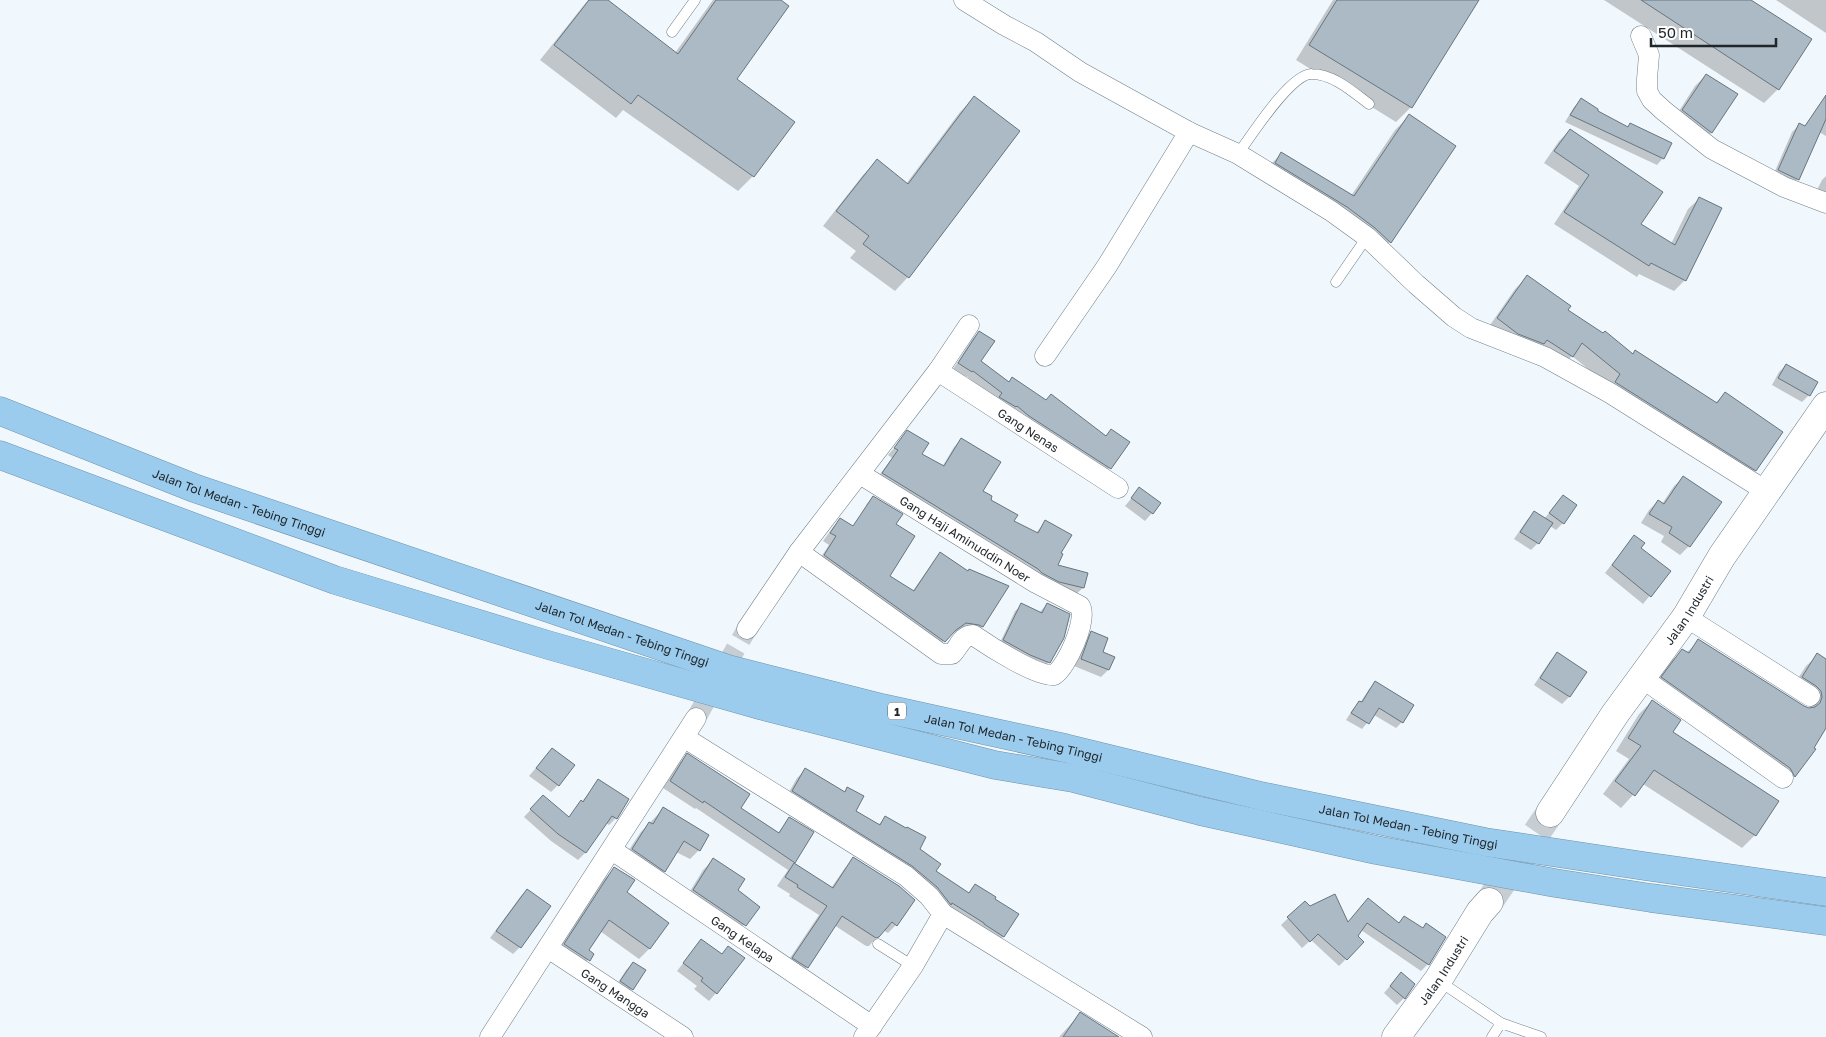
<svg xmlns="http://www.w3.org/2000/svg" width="1826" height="1037" font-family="'Golos Text',sans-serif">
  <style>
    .shadow { fill: #0003 }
    .building { fill: #abbac5; stroke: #66757f }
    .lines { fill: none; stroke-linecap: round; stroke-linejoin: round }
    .street-tunnel { stroke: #c7ced3; stroke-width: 20; stroke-dasharray: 20 10; stroke-linecap: butt }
    .secondary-tunnel { stroke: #c7ced3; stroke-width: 28; stroke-dasharray: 28 14; stroke-linecap: butt }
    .lane-casing { stroke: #707e88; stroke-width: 11 }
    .street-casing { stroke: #707e88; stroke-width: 21 }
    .secondary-casing { stroke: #707e88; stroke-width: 29 }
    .highway-casing { stroke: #7092a9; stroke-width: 29 }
    .lane { stroke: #fff; stroke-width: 10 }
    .street { stroke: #fff; stroke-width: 20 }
    .secondary { stroke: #fff; stroke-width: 28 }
    .highway { stroke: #9bccee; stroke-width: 28 }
    .labels { text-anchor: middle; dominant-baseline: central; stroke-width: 4.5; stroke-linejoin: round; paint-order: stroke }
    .shield { fill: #fff; stroke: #63676a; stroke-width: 1 }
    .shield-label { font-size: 11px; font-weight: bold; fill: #20262a }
    .street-label { font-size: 12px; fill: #20262a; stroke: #fff }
  </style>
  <rect width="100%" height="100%" fill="#f1f8fd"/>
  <!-- shadow -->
  <path class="shadow" d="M588,0H606L675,53L713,0H779L735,80L793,123L753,176L738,191L623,110L616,118L540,60Z
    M1333,0H1477L1411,107L1396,122L1296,60Z
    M1604,0H1749L1778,89L1764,103Z
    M1776,0H1826V33Z
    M1706,75L1736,94L1711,133L1700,144L1672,122L1695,86Z
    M1826,95V136L1819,132L1798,179L1790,186L1772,178L1792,132L1799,125L1804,127Z
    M974,98L908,277L895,291L850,258L856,251L823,226L863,175L877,161L906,184L960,112Z
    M1581,100L1596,111L1663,158L1657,165L1565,122L1574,107Z
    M1409,116L1454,146L1390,242L1376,256L1267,168L1281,154L1351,196L1395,130Z
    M1570,130L1639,224L1671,244L1688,209L1700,198L1685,280L1674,291L1639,274L1637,277L1554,224L1579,186L1544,163L1559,141Z
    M1826,176V210L1812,200L1822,180Z
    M1527,277L1567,310L1632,355L1715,403L1725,394L1755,470L1743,482L1609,386L1572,356L1560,368L1486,331L1515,289Z
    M979,332L980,362L1008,383L1045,401L1105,437L1111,431L1128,442L1104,475L996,400L966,376L965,378L953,369L973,338Z
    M1786,365L1809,395L1802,402L1772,385L1779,372Z
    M908,432L920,454L942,467L954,447L961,440L981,492L1013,521L1035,534L1046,521L1060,554L1057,566L1086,574L1083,588L1075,595L875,481L892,458L888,455Z
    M1683,478L1689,546L1680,555L1661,542L1664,536L1641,523L1649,510L1658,501L1662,504L1674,486Z
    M1139,489L1152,513L1145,521L1125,506Z
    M1563,496V523L1556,530L1550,526L1538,543L1531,550L1514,539L1527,520L1534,513L1544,519Z
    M873,498L894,525L888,577L912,592L933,562L940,554L967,572L1007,587L982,627L974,634L971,632L957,631L948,636L936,649L817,563L829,545L823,541L833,527L840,520L851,532L869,505H866Z
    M1634,536L1639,548L1670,571L1643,604L1605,573Z
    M1047,604L1049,662L1042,669L998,647L1015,611L1022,605L1039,613Z
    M1091,633L1101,653L1113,658L1108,670L1101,677L1074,666L1084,640Z
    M1699,641L1803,707L1811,709L1809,703L1791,689L1806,666L1818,655L1826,660V726L1812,748L1814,750L1794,776L1782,788L1650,689L1670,662L1682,651L1686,653Z
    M1557,654L1585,673L1569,697L1562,704L1534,685L1550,661Z
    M1375,683L1402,722L1396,728L1374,715L1362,729L1346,720L1353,709L1360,703L1369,689Z
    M1652,701L1672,733L1777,802L1755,835L1742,848L1643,784L1621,808L1603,794L1629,759L1616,751L1639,714Z
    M552,749L558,785L551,792L529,776Z
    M687,755L739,808L777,834L789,819L812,833L793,863L831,888L845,868L854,859L896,925L888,933L883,930L869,946H866L834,925L807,967L798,976L784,967L819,915L789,896L790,894L777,886L788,870L696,808L695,809L663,788L680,762Z
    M805,770L844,792L848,789L855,812L878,825L885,818L919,850L934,871L967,894L976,885L1017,915L1003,937L995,944L785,799L797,778Z
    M599,781L616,818L609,825L606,823L585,853L578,860L551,841L524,817L536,804L568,818Z
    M663,809L699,850L690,859L676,852L664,871L655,880L623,859L640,833Z
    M713,860L737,890L759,907L735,935L684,901L703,870Z
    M614,869L625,892L668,923L649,949L639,959L600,931L587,950L593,954L578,971L555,955L604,879Z
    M527,890L520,947L513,954L490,938L520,897Z
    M1305,902L1310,908L1348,923L1361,907L1398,924L1404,917L1428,964L1421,971L1361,930L1356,936L1363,942L1339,966L1311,940L1302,948L1281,925Z
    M701,940L721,955L729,947L716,993L709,1001L694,989L697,986L677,971Z
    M633,963L632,989L625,996L614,989L626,970Z
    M1394,981L1404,998L1397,1005L1384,993Z
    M1080,1014L1117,1037H1059Z"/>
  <!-- building -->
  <path class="building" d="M589,0H608L678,54L716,0H781L789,6L737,79L795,122L754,177L638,95L631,104L554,45Z
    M1337,0H1479L1412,108L1309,45Z
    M1641,0H1751L1812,39L1779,90Z
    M1706,74L1738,94L1712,133L1682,110Z
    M1826,95V119L1799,180L1778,170L1799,123L1805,126Z
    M974,96L1020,131L909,278L863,244L869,236L836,211L877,159L908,184Z
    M1581,98L1598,109V111L1628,127L1630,123L1672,143L1664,159L1570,115Z
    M1409,114L1456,146L1391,243L1375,228L1347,207L1275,163L1281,152L1354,196Z
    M1570,129L1663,192L1641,224L1675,245L1699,197L1722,208L1686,281L1651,263L1649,266L1564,212L1589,175L1554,151Z
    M1527,275L1571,306L1568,310L1603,333L1605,331L1633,354L1635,350L1717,403L1725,392L1783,432L1756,471L1615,382L1620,374L1582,343L1573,357L1547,340L1544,344L1518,334L1497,318Z
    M979,331L995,341L981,361L1009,382L1012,377L1046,400L1051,394L1106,436L1111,429L1130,442L1111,469L1029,416L1017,406L1016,407L999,397L1002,393L973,371L972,372L958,363Z
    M1786,364L1818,382L1810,396L1778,378Z
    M907,430L929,443L922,454L944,466L961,438L1001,462L983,491L992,496L991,500L1018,515L1014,521L1038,533L1045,520L1072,535L1061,553L1063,554L1058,565L1088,573L1084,588L1059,582L1042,573L1038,569L882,473L898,450L894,448Z
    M1683,476L1722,502L1690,547L1669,533L1672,527L1649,514L1658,500L1664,504Z
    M1139,487L1161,503L1153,514L1131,498Z
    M1563,495L1577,505L1564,524L1549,513Z
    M873,496L903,514L896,524L915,536L890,576L914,591L940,552L968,571L969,569L1009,586L983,627L979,625L966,623L956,630L945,642L824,555L836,536L830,533L840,518L853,526Z
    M1534,511L1553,523L1539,544L1520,532Z
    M1634,535L1645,543L1641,548L1671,571L1651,597L1612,565Z
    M1021,603L1042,613L1047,603L1070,614L1064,638L1050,663L1030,655L1003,640Z
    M1091,631L1108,638L1103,652L1115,657L1109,670L1081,659Z
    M1698,639L1804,706L1809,708L1815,707L1820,703L1822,697L1821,691L1816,686L1802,677L1817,653L1826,659V728L1814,748L1816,749L1795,777L1790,768L1661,677L1682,649L1689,653Z
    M1557,652L1587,672L1570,697L1540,678Z
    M1375,681L1414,705L1403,723L1379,708L1369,724L1351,713L1359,701L1362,702Z
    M1652,700L1681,720L1673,732L1779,801L1756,836L1654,770L1635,796L1615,781L1641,746L1628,738Z
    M552,748L575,765L559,786L536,768Z
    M687,753L750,794L741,808L779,833L789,817L814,832L795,863L704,801L703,803L670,781Z
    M805,768L845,792L847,787L864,796L856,811L880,825L885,816L906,828L907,827L926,837L920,849L941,864L936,871L969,893L975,884L996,897L995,899L1019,914L1004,937L984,924V923L952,903L951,905L937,887L912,866L792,791Z
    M598,779L629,799L617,819L612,816L586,853L558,834L530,809L543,795L569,817L581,800L583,802Z
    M663,807L709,835L700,851L684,841L665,872L632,849L649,822L653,824Z
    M853,857L899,886L915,900L897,926L892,922L879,937L876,938L842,916L808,968L792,958L827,906L797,887L798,885L785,877L794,863L833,888Z
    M713,858L745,879L738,890L760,907L746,926L693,890Z
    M614,867L635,880L627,892L669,923L650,949L609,920L589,950L594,954L590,961L564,944Z
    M527,889L551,906L521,948L496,931Z
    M1335,894L1348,922L1368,898L1399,923L1404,916L1423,928L1426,923L1446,937L1429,965L1367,923L1358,936L1364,942L1347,960L1318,934L1310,942L1287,917L1305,901L1310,906Z
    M701,939L722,954L728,946L745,958L717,994L701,981L703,978L683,963Z
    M633,962L646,970L633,990L620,981Z
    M1401,972L1415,984L1405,999L1390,986Z
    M1080,1012L1119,1037H1063Z"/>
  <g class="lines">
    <!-- street-tunnel -->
    <path class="street-tunnel" d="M696,718L747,629"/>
    <!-- secondary-tunnel -->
    <path class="secondary-tunnel" d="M1489,902L1550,813"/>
    <defs>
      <path id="lane" d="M672,32L695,0
        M1238,154C1251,136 1291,73 1312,74C1333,74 1353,92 1369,104
        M1336,282L1367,237
        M878,944L913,966
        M1439,981L1501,1023L1492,1037
        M1501,1023L1541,1037"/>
      <g id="street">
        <path d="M964,0L1004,25L1036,42L1080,72L1189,132L1238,154L1331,211L1367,237L1416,284L1454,317L1471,328L1545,357L1610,393L1766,491"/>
        <path d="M1641,36L1649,55L1647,79V91L1652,100L1664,111L1712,149L1784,187L1826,203"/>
        <path d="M1045,356L1107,266L1189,132"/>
        <path id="s1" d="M938,371L1118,488"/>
        <path d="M799,552L941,654H952C959,647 962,635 973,635C989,646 1037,677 1054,675C1067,667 1088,619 1080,606L1036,583L860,474"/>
        <path d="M1686,617L1810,696"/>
        <path d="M747,629L799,552L938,371L969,325"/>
        <path d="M1642,678L1783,778"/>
        <path d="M685,738L906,876L929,896L943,914L1142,1037"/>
        <path id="s2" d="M612,850L872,1026"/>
        <path id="s3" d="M548,948L683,1037"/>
        <path d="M490,1037L696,718"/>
        <path d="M864,1037L913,966L943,914"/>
      </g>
      <g id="secondary">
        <path id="s4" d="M1550,813L1615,714L1686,617L1722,556L1826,406"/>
        <path id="s5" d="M1396,1037L1438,980L1480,912L1489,902"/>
      </g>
      <g id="highway">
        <path id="s6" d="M0,411L194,488L728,669L882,708L1065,748L1261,796L1485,842L1644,866L1826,892"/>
        <path d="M0,455L335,580L548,645L763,706L995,765L1073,778L1200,811L1376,850L1555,883L1651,898L1826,921"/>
      </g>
    </defs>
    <!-- lane casing -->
    <use href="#lane" class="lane-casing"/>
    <!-- street casing -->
    <use href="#street" class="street-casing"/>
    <!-- secondary casing -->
    <use href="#secondary" class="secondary-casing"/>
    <!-- highway casing -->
    <use href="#highway" class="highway-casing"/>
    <!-- lane -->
    <use href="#lane" class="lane"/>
    <!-- street -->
    <use href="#street" class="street"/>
    <!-- secondary -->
    <use href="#secondary" class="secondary"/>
    <!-- highway -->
    <use href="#highway" class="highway"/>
  </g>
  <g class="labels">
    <!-- shield labels -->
    <rect class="shield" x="888" y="702.5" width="18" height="17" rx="4"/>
    <g class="shield-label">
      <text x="897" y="711">1</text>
    </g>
    <!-- street labels -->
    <g class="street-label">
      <text stroke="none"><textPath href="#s1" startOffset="108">Gang Nenas</textPath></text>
      <text stroke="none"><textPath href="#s6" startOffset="256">Jalan Tol Medan - Tebing Tinggi</textPath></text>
      <text transform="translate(965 539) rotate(32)">Gang Haji Aminuddin Noer</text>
      <text stroke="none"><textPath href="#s4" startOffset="246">Jalan Industri</textPath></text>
      <text stroke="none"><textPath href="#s6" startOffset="661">Jalan Tol Medan - Tebing Tinggi</textPath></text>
      <text stroke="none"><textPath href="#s6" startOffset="1066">Jalan Tol Medan - Tebing Tinggi</textPath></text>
      <text stroke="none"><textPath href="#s6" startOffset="1471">Jalan Tol Medan - Tebing Tinggi</textPath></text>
      <text stroke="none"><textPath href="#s2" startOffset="158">Gang Kelapa</textPath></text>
      <text stroke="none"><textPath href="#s5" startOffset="82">Jalan Industri</textPath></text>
      <text stroke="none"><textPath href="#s3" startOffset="81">Gang Mangga</textPath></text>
    </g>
  </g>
  <!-- scale -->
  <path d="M1651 38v8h125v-8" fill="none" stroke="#20262a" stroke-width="2.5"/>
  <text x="1658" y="38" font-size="15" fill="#20262a" stroke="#ffffff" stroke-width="4" paint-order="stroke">50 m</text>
</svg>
